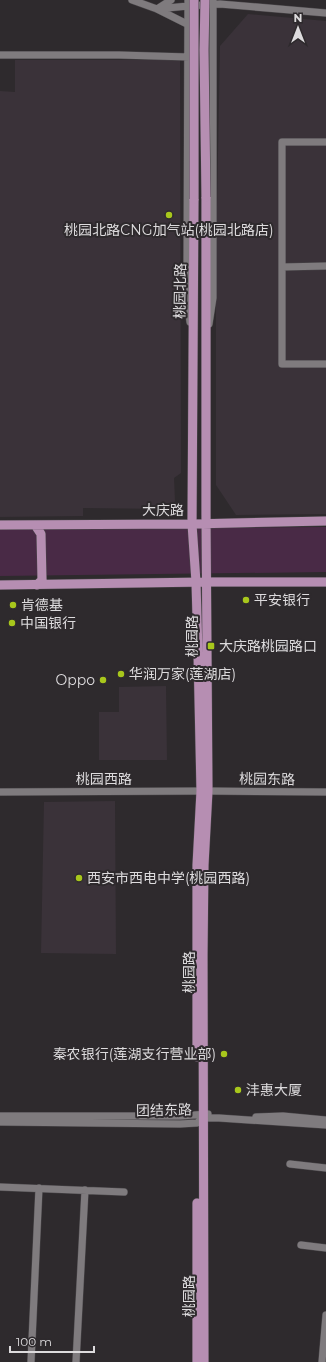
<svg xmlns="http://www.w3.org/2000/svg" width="326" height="1362" font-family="Montserrat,'Noto Sans SC',sans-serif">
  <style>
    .built { fill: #3a3239 }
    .green { fill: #492a46 }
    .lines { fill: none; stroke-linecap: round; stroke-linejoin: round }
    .minor-casing { stroke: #4a474a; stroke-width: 8 }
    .major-casing { stroke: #4a474a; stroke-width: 10 }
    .minor { stroke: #7f7b7e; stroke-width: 7 }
    .major { stroke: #b68eb2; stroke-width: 9 }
    .major-bridge-casing { stroke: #4a474a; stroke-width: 10; stroke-linecap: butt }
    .major-bridge { stroke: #b68eb2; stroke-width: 9 }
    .poi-dot { fill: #a8c71c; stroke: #2e2a2d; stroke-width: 1.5 }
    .labels { text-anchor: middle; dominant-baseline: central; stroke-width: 4; stroke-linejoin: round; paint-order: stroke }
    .poi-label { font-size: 14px; fill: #dddbdd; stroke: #2e2a2d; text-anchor: start }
    .street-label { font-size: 14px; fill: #dddbdd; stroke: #2e2a2d }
  </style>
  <rect width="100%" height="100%" fill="#2e2a2d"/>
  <!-- built -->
  <path class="built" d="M248,14L326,21V514L236,515L216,485V260L220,46Z
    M15,60H180L181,473L174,478L175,501L167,509L83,508V516L0,517V91L15,92Z
    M166,686L167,760H99V712H119V687Z
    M115,801L116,954L41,953L44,802Z"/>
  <!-- green -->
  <path class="green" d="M326,527V572L0,576V529Z"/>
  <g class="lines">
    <defs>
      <path id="minor" d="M132,0L157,9L188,6L220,4L326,13
        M171,0L157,9L189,25
        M188,0L187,272V299L190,322
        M0,55H119L189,57
        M326,142H282V364H326
        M282,267L326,266
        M209,324L213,298V0
        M0,792L208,791L326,792
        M0,1116H180L208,1114
        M256,1117L283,1116L326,1120
        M0,1122L180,1124L197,1123L203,1118H219L326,1125
        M290,1164L326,1168
        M0,1187L124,1192
        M301,1245L326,1248
        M31,1362L39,1188
        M76,1362L85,1190
        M322,1362L326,1315"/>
      <path id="major" d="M194,199L192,524L196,582L198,653L201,791L197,865V1057
        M0,525L192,524L326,521
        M35,525L41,534L42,580L37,585
        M0,585L206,582H326
        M197,1362V1203
        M204,1362L203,955L204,865L208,791L206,514V197"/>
    </defs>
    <!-- minor casing -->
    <use href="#minor" class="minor-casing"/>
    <!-- major casing -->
    <use href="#major" class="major-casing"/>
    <!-- minor -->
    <use href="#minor" class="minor"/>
    <!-- major -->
    <use href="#major" class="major"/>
    <defs>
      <path id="major-bridge" d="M194,0V199
        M205,0L204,50L206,197"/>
    </defs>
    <!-- major-bridge casing -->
    <use href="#major-bridge" class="major-bridge-casing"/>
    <!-- major-bridge -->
    <use href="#major-bridge" class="major-bridge"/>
  </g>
  <!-- markers -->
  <g class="poi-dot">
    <circle cx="169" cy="215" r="4"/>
    <circle cx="246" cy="600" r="4"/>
    <circle cx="13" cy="605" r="4"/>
    <circle cx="12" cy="623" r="4"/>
    <rect x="207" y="642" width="8" height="8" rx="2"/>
    <circle cx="121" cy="674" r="4"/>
    <circle cx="103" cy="680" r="4"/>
    <circle cx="79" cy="878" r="4"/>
    <circle cx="224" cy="1054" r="4"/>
    <circle cx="238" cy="1090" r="4"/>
  </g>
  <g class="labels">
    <!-- poi labels -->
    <g class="poi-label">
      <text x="169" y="230" text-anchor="middle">桃园北路CNG加气站(桃园北路店)</text>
      <text x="254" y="600">平安银行</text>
      <text x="21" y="605">肯德基</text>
      <text x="20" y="623">中国银行</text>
      <text x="219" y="646">大庆路桃园路口</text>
      <text x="129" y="674">华润万家(莲湖店)</text>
      <text x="95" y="680" text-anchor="end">Oppo</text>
      <text x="87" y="878">西安市西电中学(桃园西路)</text>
      <text x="216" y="1054" text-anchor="end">秦农银行(莲湖支行营业部)</text>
      <text x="246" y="1090">沣惠大厦</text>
    </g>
    <!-- street labels -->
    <g class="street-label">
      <text transform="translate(180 291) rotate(-89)">桃园北路</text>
      <text x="163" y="510">大庆路</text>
      <text transform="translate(192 636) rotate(-90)">桃园路</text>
      <text x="104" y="779">桃园西路</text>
      <text transform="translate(267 779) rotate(1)">桃园东路</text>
      <text transform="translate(189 972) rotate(-90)">桃园路</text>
      <text transform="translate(164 1110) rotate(-1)">团结东路</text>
      <text transform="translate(189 1296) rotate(-90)">桃园路</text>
    </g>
  </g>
  <!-- north arrow -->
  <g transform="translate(298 28)" stroke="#2e2a2d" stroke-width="3" paint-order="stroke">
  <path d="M0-3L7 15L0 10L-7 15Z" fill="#dddbdd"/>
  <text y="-6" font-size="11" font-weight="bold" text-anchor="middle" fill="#dddbdd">N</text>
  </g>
  <!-- scale -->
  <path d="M10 1346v6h84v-6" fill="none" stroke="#dddbdd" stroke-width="2"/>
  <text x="16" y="1346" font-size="12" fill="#dddbdd" stroke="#2e2a2d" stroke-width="3" paint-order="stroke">100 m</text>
</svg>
